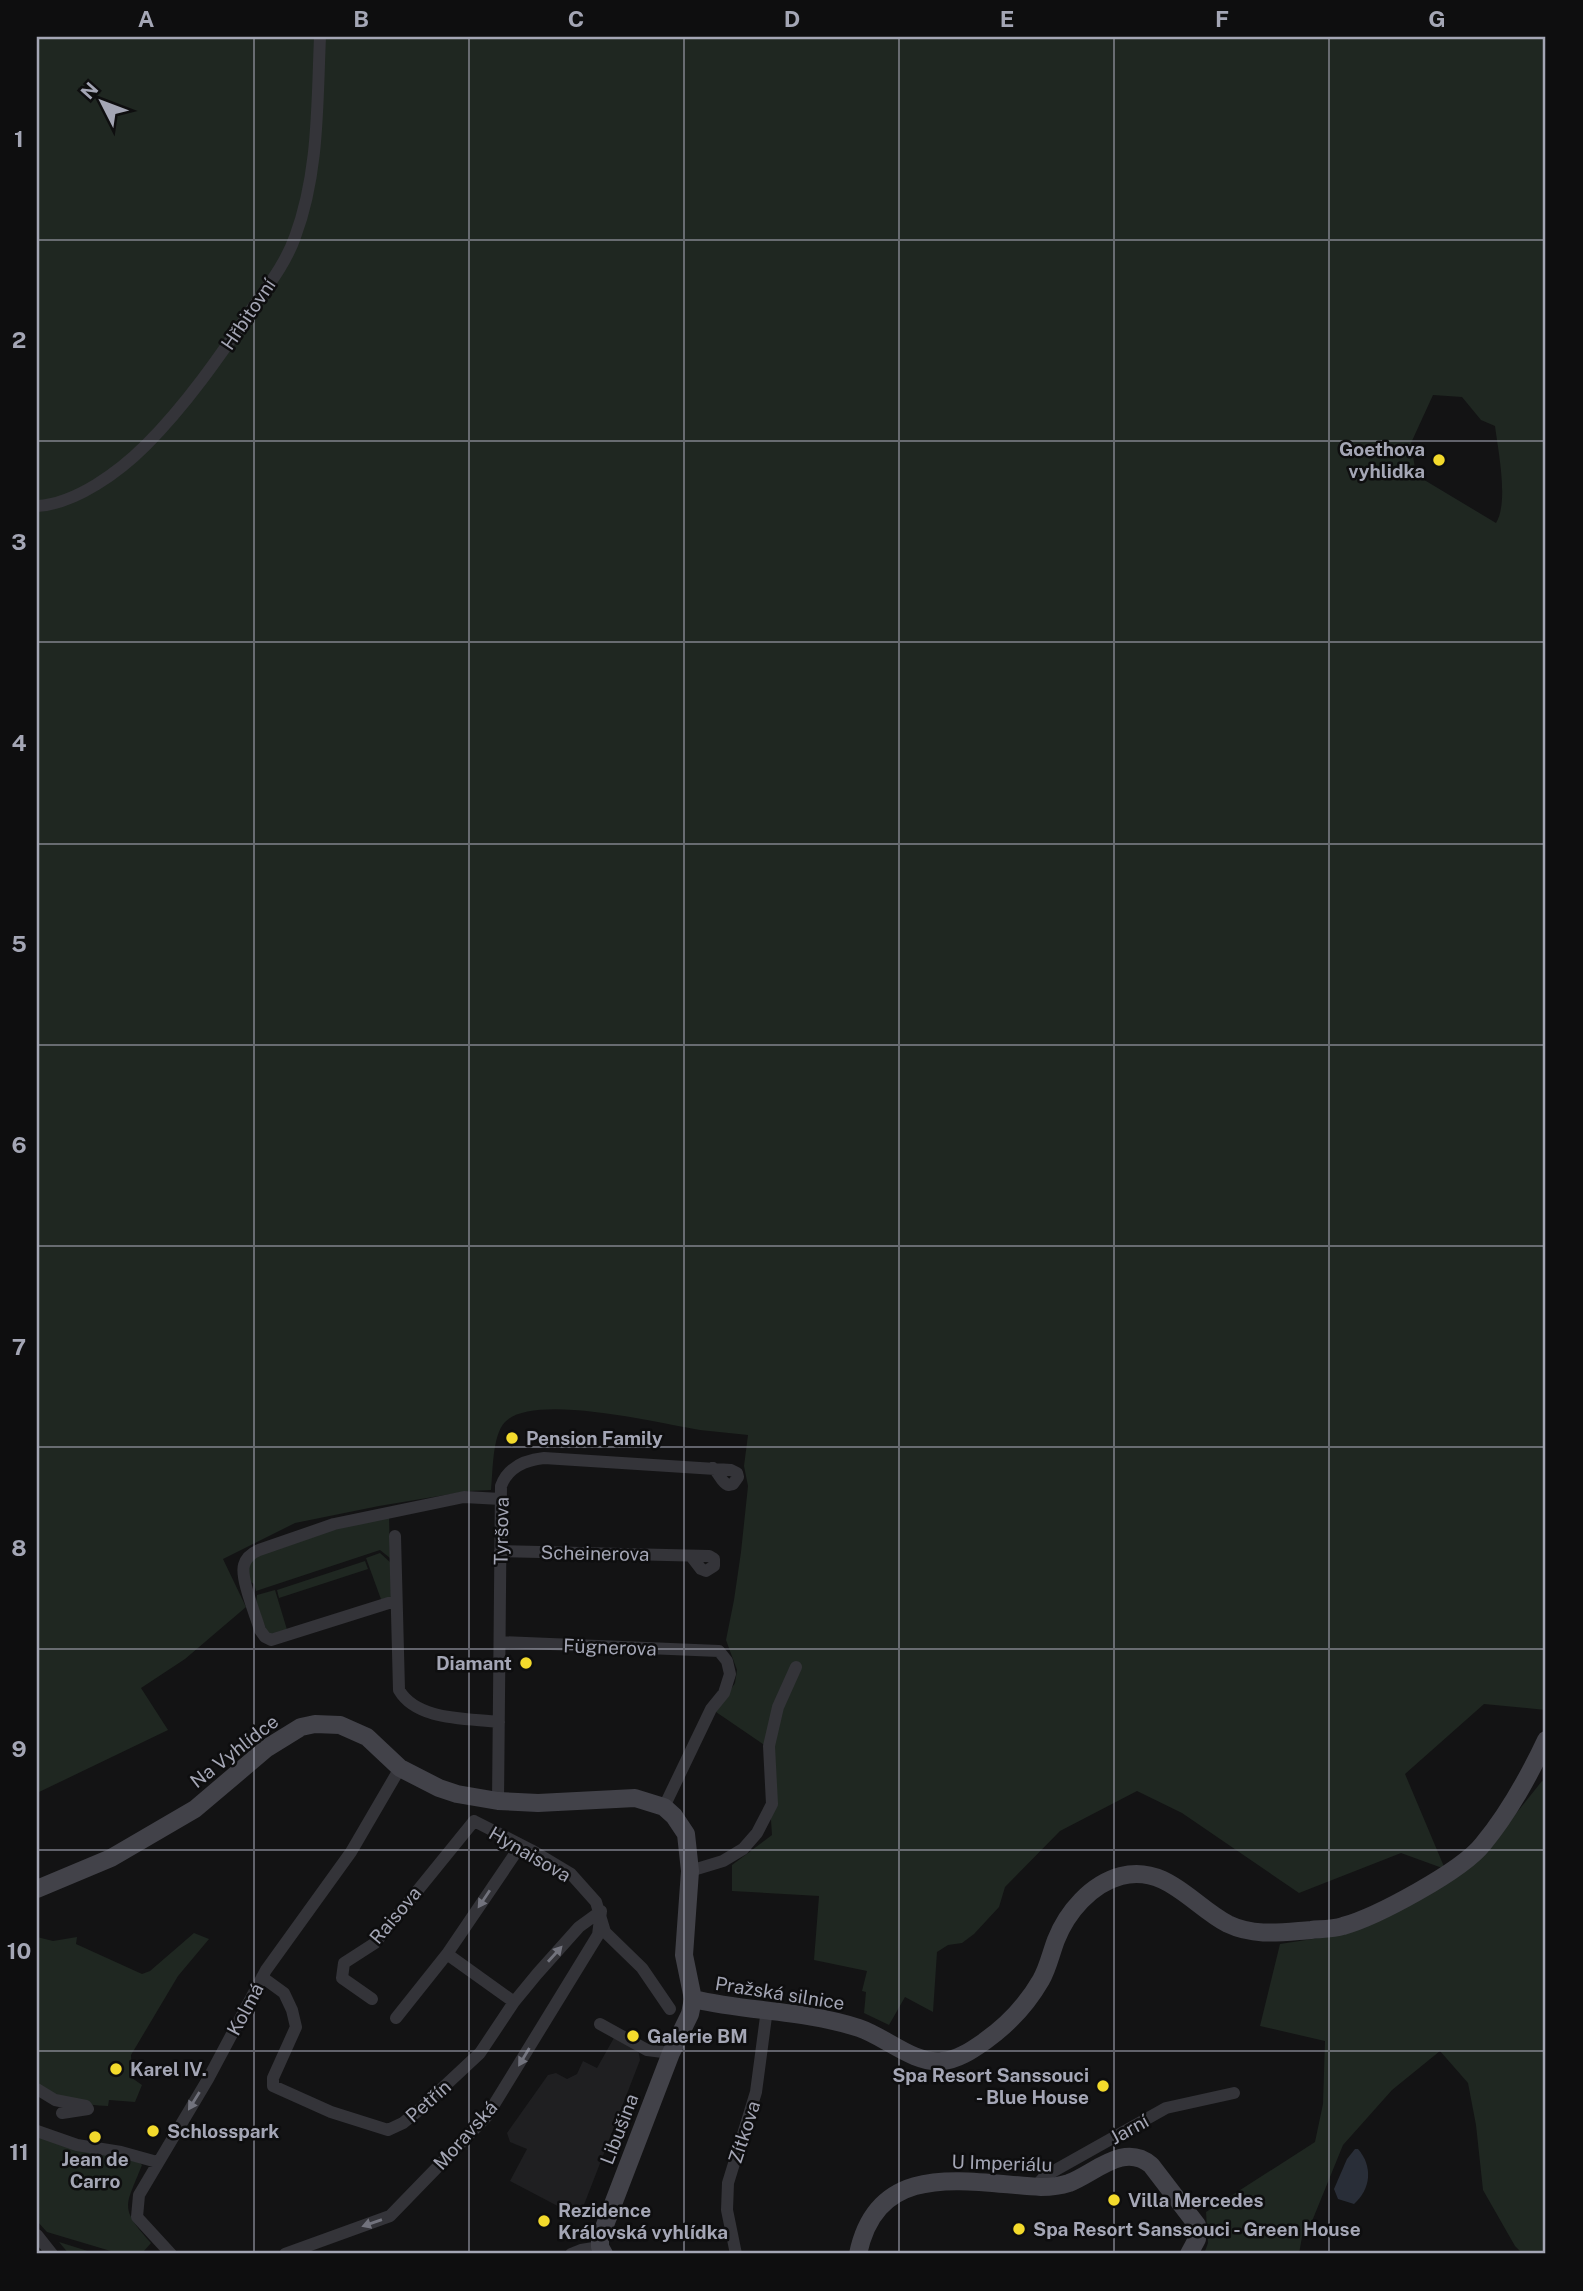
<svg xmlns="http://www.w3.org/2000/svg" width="1583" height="2291" font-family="'Public Sans',sans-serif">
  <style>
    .built { fill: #1f1f21 }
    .green { fill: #1f2721; fill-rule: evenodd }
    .water { fill: #292e38 }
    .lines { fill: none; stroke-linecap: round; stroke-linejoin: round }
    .street { stroke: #343439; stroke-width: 12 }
    .secondary { stroke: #424249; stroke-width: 18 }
    .oneway { fill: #72737d }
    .grid { fill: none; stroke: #a4a6b5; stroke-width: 2; stroke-opacity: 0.55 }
    .poi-dot { fill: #f3da2c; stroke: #0e0e0f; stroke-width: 2.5 }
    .labels { text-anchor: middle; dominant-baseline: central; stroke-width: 5; stroke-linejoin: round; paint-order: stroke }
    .street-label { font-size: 19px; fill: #a4a6b5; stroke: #0e0e0f }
    .poi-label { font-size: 19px; font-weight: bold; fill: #a4a6b5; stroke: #0e0e0f; text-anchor: start }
    .neatline { fill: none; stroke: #a4a6b5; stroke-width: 2.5 }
    .grid-label { font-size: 23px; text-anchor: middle; font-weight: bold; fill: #a4a6b5 }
  </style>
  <rect width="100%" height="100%" fill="#131314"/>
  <!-- built -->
  <path class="built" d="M615,2036L638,2049L640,2060L580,2215L571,2213L510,2181L527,2149L510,2142L507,2133L548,2075L556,2073L567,2079L577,2074L583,2061L597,2068Z"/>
  <!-- green -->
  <path class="green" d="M37,37H1546V1710L1484,1704L1405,1774L1445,1869L1401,1853L1299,1893L1182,1813L1137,1791L1060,1831L1005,1887L999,1907L974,1934L962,1943L948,1945L937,1952L933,2012L905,1997L889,2025L864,2013L866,1992L862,1991L867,1971L814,1960L819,1896L732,1891V1865L772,1835L766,1746L716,1712L735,1683L737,1670L726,1640L734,1600L741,1552L748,1486L744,1466L748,1435C732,1433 716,1432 700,1430C661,1424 534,1392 505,1422C492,1435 493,1473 491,1490L469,1491L379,1506L295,1523L223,1559L246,1607L185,1659L141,1688L168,1730L37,1793ZM1433,395L1462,397L1481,420L1495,426C1498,450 1509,502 1496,523L1416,475L1411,443Z
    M389,1515L390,1558L380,1550L256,1591L254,1584L249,1581L248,1567L255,1556L333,1528Z
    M380,1553L391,1563L392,1596L382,1602L366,1558Z
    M365,1561L368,1569L279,1598L277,1590Z
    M275,1590L288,1633L268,1634L256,1603L257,1595Z
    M1542,1781L1546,1783V2254H1523L1515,2246L1483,2190L1476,2125L1468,2083L1440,2051L1392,2090L1343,2145L1308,2231H1303L1299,2254H1204L1208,2243L1206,2212L1315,2142L1323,2104L1325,2041L1260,2026L1280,1944L1345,1934L1383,1918L1477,1862Z
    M194,1933L209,1939L178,1976L131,2055L132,2078L142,2085L135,2102L109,2100L108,2106C83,2106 59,2097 37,2087V1937L53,1941L77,1937L76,1944L142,1974L150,1971Z
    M37,2136L139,2162L142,2165C125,2208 119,2207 151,2243L144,2251L114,2252L47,2232L37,2221Z
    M59,2242L97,2254H69Z"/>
  <!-- water -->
  <path class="water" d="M1355,2149H1358C1373,2166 1371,2189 1354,2204L1338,2199L1334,2189L1347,2159Z"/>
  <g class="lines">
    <!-- street -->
    <path class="street" d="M37,506C76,504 120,471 146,445C186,405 220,356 251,310C267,287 286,263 295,237C319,173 317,104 320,37
      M395,1536L399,1690C417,1721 467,1718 499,1722
      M500,1551L709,1556L714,1559V1566L706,1571L701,1569L691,1556
      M395,1601L271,1640L265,1637L260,1630C256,1616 240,1578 244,1565C246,1558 252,1553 259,1550L334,1524L464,1497L501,1499
      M500,1642L719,1651L727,1661L730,1674L724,1693L711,1709L664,1807
      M498,1801L501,1486C508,1467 525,1460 544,1458L731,1470L737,1473L738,1477L733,1484L728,1485C721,1482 720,1474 713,1468
      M474,1821L531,1850L571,1874L596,1902L605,1932L642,1968L670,2009
      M690,1871L723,1861L743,1849L757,1833L772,1804L769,1746L778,1707L796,1667
      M447,1954L514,2002
      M262,1977L284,1993L292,2010L296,2027L273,2078V2086L331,2112L388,2130L403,2123L419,2110L480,2053L514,2002L537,1974L579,1927L601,1911
      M372,1999L342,1978L344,1963L375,1943L474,1821
      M396,2018L447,1954L521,1845
      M600,2024L647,2050L671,2053
      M37,2089L55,2100L86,2106L88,2109L62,2113
      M37,2131L77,2145L121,2152L157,2162
      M1035,2187L1045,2176L1166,2108L1234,2093
      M37,2235L52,2254
      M171,2254L137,2217L139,2195L208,2079L266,1970L351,1852L400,1768
      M285,2254L390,2216L487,2116L598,1935L601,1911
      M571,2254L581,2250L600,2247
      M736,2254L727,2210L728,2183L756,2092L767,2009"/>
    <!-- secondary -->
    <path class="secondary" d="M37,1889L111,1858L195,1809L267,1748L301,1727L315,1724L340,1725L367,1737L400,1768L439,1788L457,1794L498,1801L538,1803L635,1798L664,1807L674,1816L686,1834L690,1871L684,1955L693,1999L690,2014L671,2053L600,2238V2247L604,2254
      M693,1999C749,2012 803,2010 859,2028C886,2037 913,2064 942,2061C958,2060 972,2050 985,2041C1009,2024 1026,2006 1041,1980C1048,1968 1051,1953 1056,1940C1067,1912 1091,1884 1121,1876C1166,1864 1193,1906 1228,1924C1255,1937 1283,1932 1311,1930C1321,1929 1333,1929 1343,1926C1376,1917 1462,1871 1483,1844C1507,1815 1530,1774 1546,1740
      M858,2254C878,2158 967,2183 1041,2187C1050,2187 1060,2186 1069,2183C1095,2173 1124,2142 1151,2165L1197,2225V2239L1189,2254"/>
  </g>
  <!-- one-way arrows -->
  <defs><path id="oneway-solid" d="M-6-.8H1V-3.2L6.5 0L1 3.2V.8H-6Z" transform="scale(1.75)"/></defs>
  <g class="oneway">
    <use href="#oneway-solid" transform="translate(484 1899) rotate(124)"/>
    <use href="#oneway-solid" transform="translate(555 1954) rotate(-48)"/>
    <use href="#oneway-solid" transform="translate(524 2057) rotate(121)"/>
    <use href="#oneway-solid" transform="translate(194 2101) rotate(122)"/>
    <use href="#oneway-solid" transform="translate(372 2223) rotate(161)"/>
  </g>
  <!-- grid -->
  <path class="grid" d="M254,37V2254M469,37V2254M684,37V2254M899,37V2254M1114,37V2254M1329,37V2254M37,240H1546M37,441H1546M37,642H1546M37,844H1546M37,1045H1546M37,1246H1546M37,1447H1546M37,1649H1546M37,1850H1546M37,2051H1546"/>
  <!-- markers -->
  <g class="poi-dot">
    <circle cx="1439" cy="460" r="7"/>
    <circle cx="512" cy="1438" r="7"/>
    <circle cx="526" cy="1663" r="7"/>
    <circle cx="633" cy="2036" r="7"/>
    <circle cx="116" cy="2069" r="7"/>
    <circle cx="1103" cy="2086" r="7"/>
    <circle cx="153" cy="2131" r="7"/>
    <circle cx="95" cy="2137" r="7"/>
    <circle cx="1114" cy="2200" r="7"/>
    <circle cx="544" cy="2221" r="7"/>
    <circle cx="1019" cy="2229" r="7"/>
  </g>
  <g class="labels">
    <!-- street labels -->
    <g class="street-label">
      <text transform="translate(248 314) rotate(-56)">Hřbitovní</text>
      <text transform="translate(501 1531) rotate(-89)">Tyršova</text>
      <text transform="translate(595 1553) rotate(1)">Scheinerova</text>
      <text transform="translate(610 1647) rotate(2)">Fügnerova</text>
      <text transform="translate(234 1751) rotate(-38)">Na Vyhlídce</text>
      <text transform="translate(530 1854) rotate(30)">Hynaisova</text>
      <text transform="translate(395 1915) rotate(-50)">Raisova</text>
      <text transform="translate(780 1993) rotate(9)">Pražská silnice</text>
      <text transform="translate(245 2009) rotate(-62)">Kolmá</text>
      <text transform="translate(428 2101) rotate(-42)">Petřín</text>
      <text transform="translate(619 2129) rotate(-69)">Libušina</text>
      <text transform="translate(1129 2129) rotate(-29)">Jarní</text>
      <text transform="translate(744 2132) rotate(-72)">Zítkova</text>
      <text transform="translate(465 2135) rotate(-48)">Moravská</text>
      <text transform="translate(1002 2163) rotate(2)">U Imperiálu</text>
    </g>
    <!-- poi labels -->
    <g class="poi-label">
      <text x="1425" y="449" text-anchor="end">Goethova<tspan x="1425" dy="22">vyhlidka</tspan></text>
      <text x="526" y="1438">Pension Family</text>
      <text x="512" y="1663" text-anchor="end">Diamant</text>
      <text x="647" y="2036">Galerie BM</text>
      <text x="130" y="2069">Karel IV.</text>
      <text x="1089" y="2075" text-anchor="end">Spa Resort Sanssouci<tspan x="1089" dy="22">- Blue House</tspan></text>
      <text x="167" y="2131">Schlosspark</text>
      <text x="95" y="2159" text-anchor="middle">Jean de<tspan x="95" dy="22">Carro</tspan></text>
      <text x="1128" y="2200">Villa Mercedes</text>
      <text x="558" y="2210">Rezidence<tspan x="558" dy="22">Královská vyhlídka</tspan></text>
      <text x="1033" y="2229">Spa Resort Sanssouci - Green House</text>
    </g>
  </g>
  <!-- border -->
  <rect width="1583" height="2291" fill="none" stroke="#0e0e0f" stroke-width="77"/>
  <!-- north arrow -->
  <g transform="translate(102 102) rotate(312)" stroke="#0e0e0f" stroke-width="5" paint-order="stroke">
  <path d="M0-5L12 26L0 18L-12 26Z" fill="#a4a6b5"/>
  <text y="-10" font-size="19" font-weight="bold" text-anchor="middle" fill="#a4a6b5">N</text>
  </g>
  <rect x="38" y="38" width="1506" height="2214" class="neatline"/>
  <g class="grid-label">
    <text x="146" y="27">A</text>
    <text x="361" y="27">B</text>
    <text x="576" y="27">C</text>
    <text x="792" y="27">D</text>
    <text x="1007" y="27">E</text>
    <text x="1222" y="27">F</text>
    <text x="1437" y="27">G</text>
    <text x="19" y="147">1</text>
    <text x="19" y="348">2</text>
    <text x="19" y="550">3</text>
    <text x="19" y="751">4</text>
    <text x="19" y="952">5</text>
    <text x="19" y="1153">6</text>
    <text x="19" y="1355">7</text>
    <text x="19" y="1556">8</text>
    <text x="19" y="1757">9</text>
    <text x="19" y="1959">10</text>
    <text x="19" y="2160">11</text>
  </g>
</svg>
